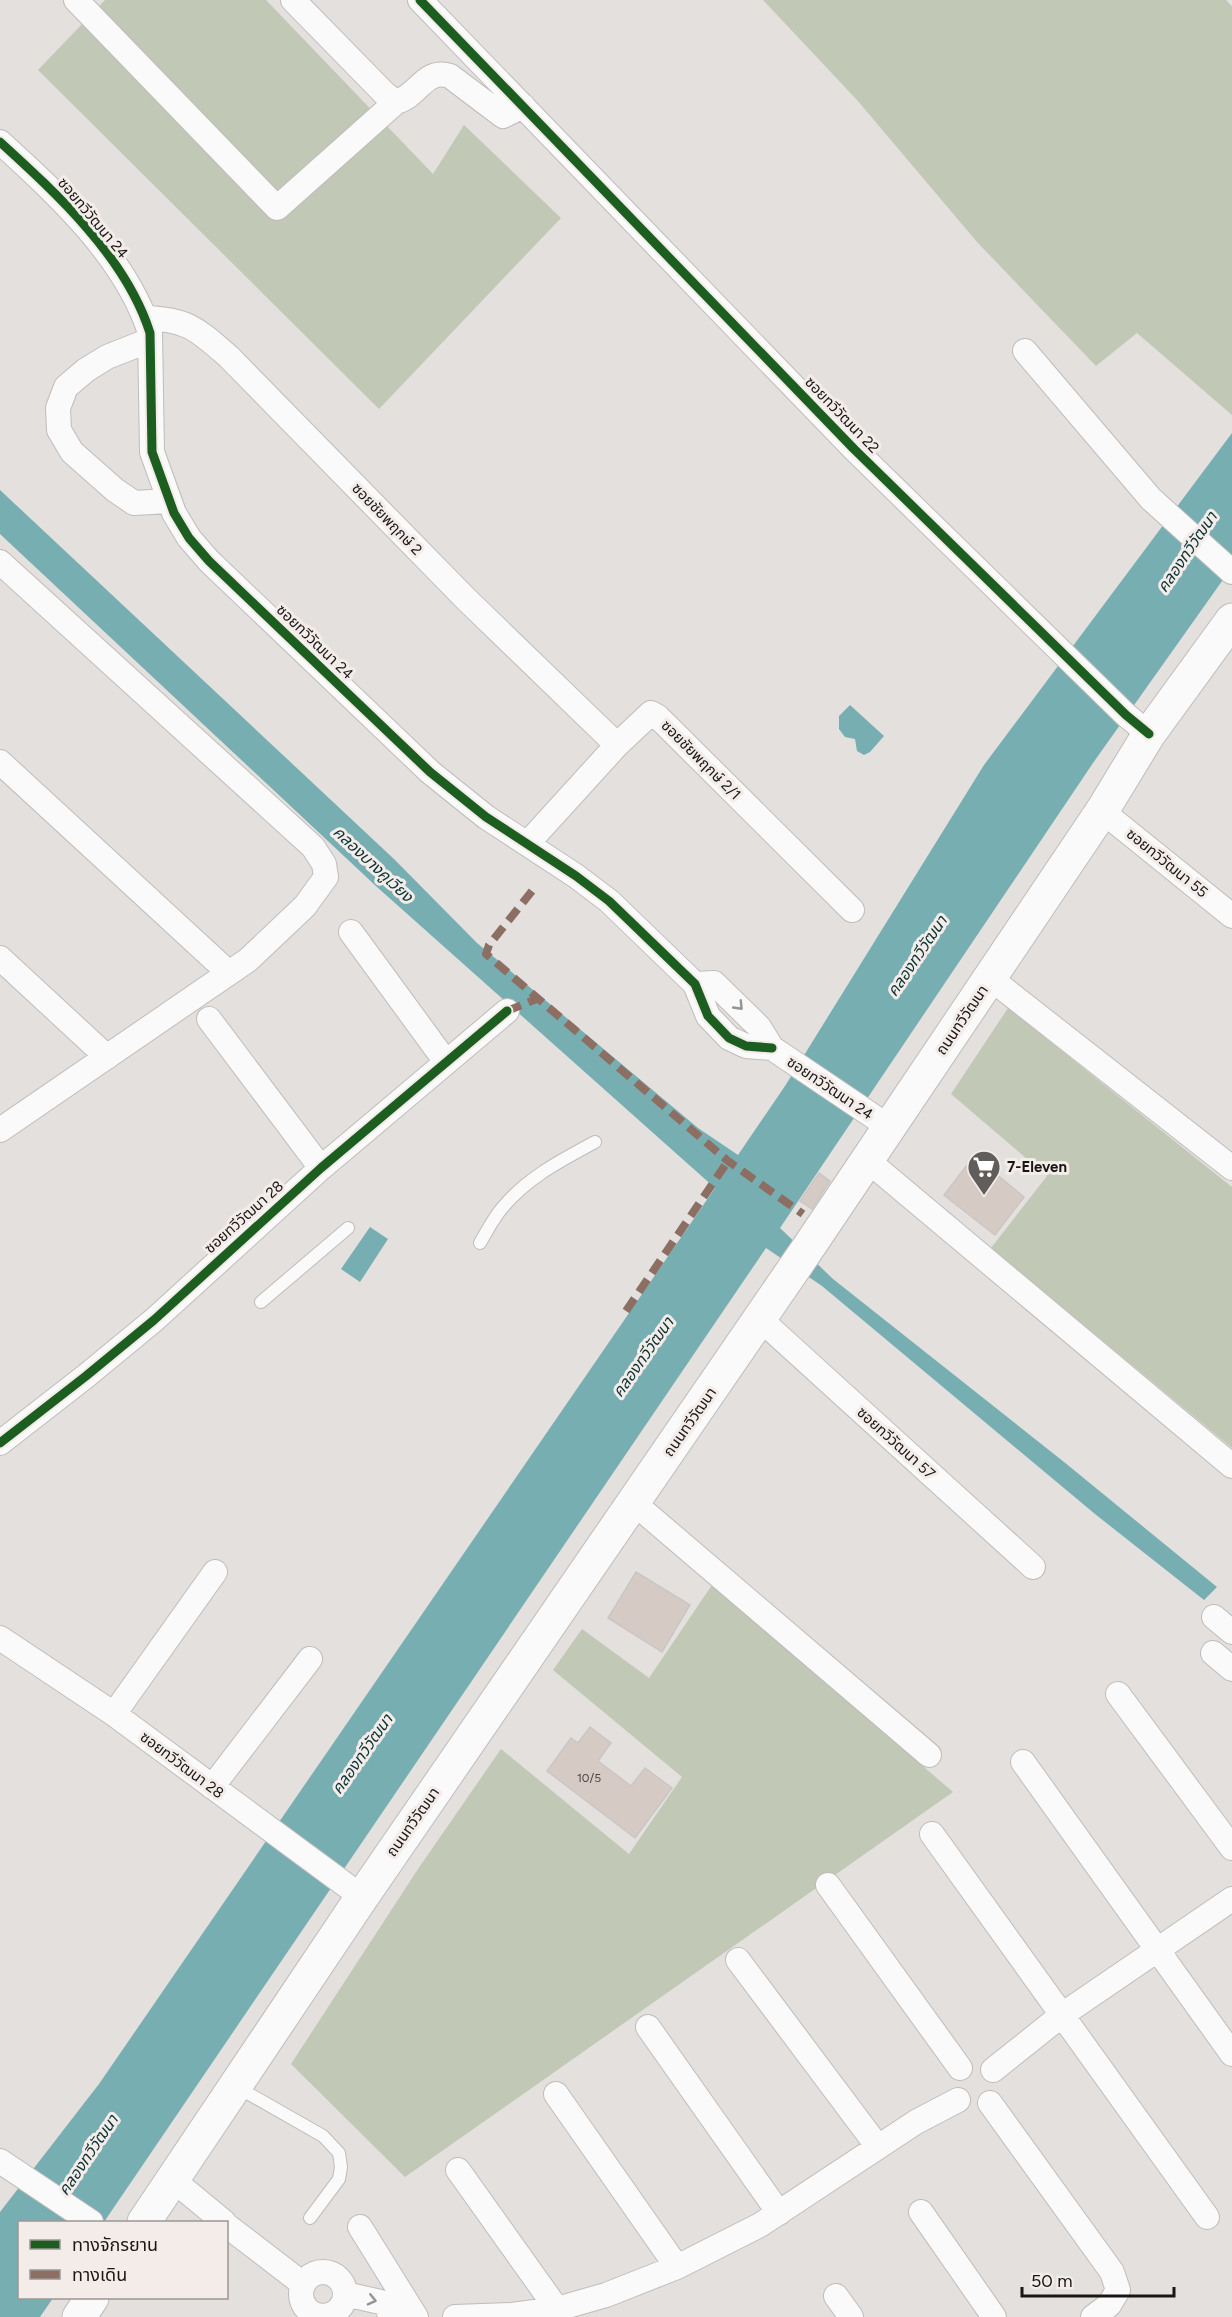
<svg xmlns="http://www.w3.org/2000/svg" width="1232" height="2317" font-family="Figtree,'Noto Sans Thai',sans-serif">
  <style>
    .green { fill: #c1c8b5 }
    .water { fill: #76aeb1 }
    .building { fill: #d6cac4; stroke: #c9c6c5; stroke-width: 1.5 }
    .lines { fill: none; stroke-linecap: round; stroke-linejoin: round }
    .lane-casing { stroke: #bfbcba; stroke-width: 14 }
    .street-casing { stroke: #bfbcba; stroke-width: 26 }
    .secondary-casing { stroke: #bfbcba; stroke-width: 35 }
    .lane { stroke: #fbfafa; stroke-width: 12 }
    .street { stroke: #fbfafa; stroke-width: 24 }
    .secondary { stroke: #fbfafa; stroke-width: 33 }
    .quiet { stroke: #8d6e63; stroke-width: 8; stroke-dasharray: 15 8; stroke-linecap: butt }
    .cycleway-casing { stroke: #f3ece9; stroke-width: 13 }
    .cycleway { stroke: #1b5e20; stroke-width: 9 }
    .oneway { stroke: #959393 }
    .labels { text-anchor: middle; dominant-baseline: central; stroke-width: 6; stroke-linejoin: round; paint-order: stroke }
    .number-label { font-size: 12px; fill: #4a4542 }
    .street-label { font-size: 15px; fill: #191615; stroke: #f3ece9 }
    .poi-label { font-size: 15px; font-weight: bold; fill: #191615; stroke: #f3ece9; text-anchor: start }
    .water-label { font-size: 16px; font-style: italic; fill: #093234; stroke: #f3ece9 }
  </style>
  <rect width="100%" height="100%" fill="#e3e0de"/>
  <!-- green -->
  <path class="green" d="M105,0H266L433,174L464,125L561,218L379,409L38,70Z
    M763,0H1226L1232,6V415L1137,333L1096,366L977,242L857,100Z
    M1008,1008L1232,1187V1448L991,1248L1047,1176L951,1094Z
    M712,1585L953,1792L405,2177L291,2064L418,1869L501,1749L629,1854L682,1777L553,1670L582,1629L649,1678Z"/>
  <!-- water -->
  <path class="water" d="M1232,433V567L1093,763L780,1228L833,1279L1064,1462L1217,1587L1204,1600L1095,1514L822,1286L766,1248L104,2222H20V2298H53L40,2317H0V2212L99,2084L715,1188L377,887L0,534V490L395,860L477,943L698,1128L738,1155L785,1086L984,765Z
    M850,705L884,736L870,752L864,755L857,751L855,739L845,737L839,729V716Z
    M370,1227L388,1239L360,1282L341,1269Z"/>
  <!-- building -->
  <path class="building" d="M974,1156L1024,1197L995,1235L944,1195Z
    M819,1173L830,1181L812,1209L800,1201Z
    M636,1572L690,1605L662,1652L608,1618Z
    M590,1727L611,1743L598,1761L631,1786L645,1768L672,1788L635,1838L547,1771L571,1738L578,1743Z"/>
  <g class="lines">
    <defs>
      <path id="lane" d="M480,1243C487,1231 494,1217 503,1207C528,1177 562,1160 595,1142
        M261,1302L348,1228
        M237,2087L323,2136L339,2153L341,2167L339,2179L310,2218"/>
      <path id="street" d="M76,0L277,208L396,102C419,96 424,68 450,76L503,116L523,106
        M293,0L385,94L396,102
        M420,0L854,449L1126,715L1149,734
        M0,142C57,194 126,257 150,333L152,452L174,513L189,538L209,561L430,772L486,817L576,876L609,901L695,984L708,1016L729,1038L746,1046L772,1048
        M145,318C188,319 198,330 229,357L466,599L617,745
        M150,340L107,357L86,370L66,387L58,408L59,430L72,452L115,490L134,503L169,501
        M1025,351L1151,499L1232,572
        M0,562L313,847L324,864L326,877L305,906L248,960L0,1130
        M0,762L229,973
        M1102,811L1232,916
        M527,844L617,745L651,713L658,717L852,910
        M351,932L446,1062
        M0,958L107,1057
        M990,978L1232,1168
        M695,984L714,983L759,1027L772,1048L889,1127
        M209,1019L321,1168
        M867,1160L1232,1466
        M760,1319L1033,1567
        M0,1443L86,1376L154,1320L321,1168L507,1011
        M634,1503L929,1755
        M1214,1617L1232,1632
        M0,1638L114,1714L362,1897
        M1213,1653L1232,1669
        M1118,1694L1232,1848
        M114,1714L215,1572
        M1023,1762L1232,2054
        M212,1787L310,1659
        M932,1834L1207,2217
        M828,1885L960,2068
        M738,1960L878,2147
        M648,2027L779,2213
        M993,2070L1062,2015L1232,1899
        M556,2094L677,2267
        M990,2103L1112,2272L1118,2290L1109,2305L1093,2317
        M0,2161L91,2222
        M458,2170L557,2309
        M173,2180L224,2222
        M921,2212L994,2317
        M226,2225L303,2284
        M360,2227L416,2317
        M301 2294a22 22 0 1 1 44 0a22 22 0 1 1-44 0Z
        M345,2294L385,2303L391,2317
        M836,2296L851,2317
        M455,2317L512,2315L557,2309L606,2295L677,2267L760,2225L916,2122L958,2100"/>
      <path id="secondary" d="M144,2222L362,1897L806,1251L1102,811L1149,734L1232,620
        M79,2317L92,2298"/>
    </defs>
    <!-- lane casing -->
    <use href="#lane" class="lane-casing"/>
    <!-- street casing -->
    <use href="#street" class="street-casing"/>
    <!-- secondary casing -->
    <use href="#secondary" class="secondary-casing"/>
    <!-- lane -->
    <use href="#lane" class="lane"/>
    <!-- street -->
    <use href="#street" class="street"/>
    <!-- secondary -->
    <use href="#secondary" class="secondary"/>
    <!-- quiet -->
    <path class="quiet" d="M532,891L489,945L486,954L728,1161L803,1214
      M507,1011L539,998
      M626,1311L728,1161"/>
    <defs>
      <path id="cycleway" d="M420,0L854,449L1126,715L1149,734
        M0,142C57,194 126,257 150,333L152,452L174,513L189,538L209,561L430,772L486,817L576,876L609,901L695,984L708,1016L729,1038L746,1046L772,1048
        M0,1443L86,1376L154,1320L321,1168L507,1011"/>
    </defs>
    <!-- cycleway casing -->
    <use href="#cycleway" class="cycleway-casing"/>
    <!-- cycleway -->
    <use href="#cycleway" class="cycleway"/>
  </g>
  <!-- one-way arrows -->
  <defs><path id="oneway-chevron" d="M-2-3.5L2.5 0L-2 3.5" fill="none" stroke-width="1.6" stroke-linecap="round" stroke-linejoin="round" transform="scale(1.5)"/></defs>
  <g class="oneway">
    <use href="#oneway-chevron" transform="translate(739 1006) rotate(46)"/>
    <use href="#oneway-chevron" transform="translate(372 2300) rotate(13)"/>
  </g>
  <!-- icons -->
  <defs>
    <symbol id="supermarket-pin" viewBox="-11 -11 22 30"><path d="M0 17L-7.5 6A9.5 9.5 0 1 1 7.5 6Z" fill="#605d5b" stroke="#f3ece9"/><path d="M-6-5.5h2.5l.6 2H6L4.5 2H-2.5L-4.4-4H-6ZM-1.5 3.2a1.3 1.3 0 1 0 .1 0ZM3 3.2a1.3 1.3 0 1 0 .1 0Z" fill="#fff"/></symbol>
  </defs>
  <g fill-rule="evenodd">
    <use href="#supermarket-pin" x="965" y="1148" width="38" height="52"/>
  </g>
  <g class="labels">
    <!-- number labels -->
    <g class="number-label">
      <text x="589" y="1778">10/5</text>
    </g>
    <!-- street labels -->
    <g class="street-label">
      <text transform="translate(93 218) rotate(50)">ซอยทวีวัฒนา 24</text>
      <text transform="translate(842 415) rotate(46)">ซอยทวีวัฒนา 22</text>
      <text transform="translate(387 519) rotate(46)">ซอยชัยพฤกษ์ 2</text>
      <text transform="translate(315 642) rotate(44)">ซอยทวีวัฒนา 24</text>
      <text transform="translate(701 760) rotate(45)">ซอยชัยพฤกษ์ 2/1</text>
      <text transform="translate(1167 863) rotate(39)">ซอยทวีวัฒนา 55</text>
      <text transform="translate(962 1020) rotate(-56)">ถนนทวีวัฒนา</text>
      <text transform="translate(830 1088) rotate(34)">ซอยทวีวัฒนา 24</text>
      <text transform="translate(244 1217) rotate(-42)">ซอยทวีวัฒนา 28</text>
      <text transform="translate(690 1422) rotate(-55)">ถนนทวีวัฒนา</text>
      <text transform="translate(896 1443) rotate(42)">ซอยทวีวัฒนา 57</text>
      <text transform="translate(182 1765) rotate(37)">ซอยทวีวัฒนา 28</text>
      <text transform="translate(413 1822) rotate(-55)">ถนนทวีวัฒนา</text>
    </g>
    <!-- poi labels -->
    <g class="poi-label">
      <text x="1007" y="1167">7-Eleven</text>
    </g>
    <!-- water labels -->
    <g class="water-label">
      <text transform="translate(1187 552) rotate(-56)">คลองทวีวัฒนา</text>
      <text transform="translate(373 864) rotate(43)">คลองบางคูเวียง</text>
      <text transform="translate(917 956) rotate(-56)">คลองทวีวัฒนา</text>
      <text transform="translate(643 1357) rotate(-55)">คลองทวีวัฒนา</text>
      <text transform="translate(362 1754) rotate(-55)">คลองทวีวัฒนา</text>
      <text transform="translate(88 2155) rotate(-56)">คลองทวีวัฒนา</text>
    </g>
  </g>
  <!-- legend -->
  <rect x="18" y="2221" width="210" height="78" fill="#f3ece9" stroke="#9c9694" stroke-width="1.5"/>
  <rect x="30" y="2240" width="30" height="9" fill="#1b5e20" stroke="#9c9694" stroke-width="1.5"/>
  <text x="72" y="2251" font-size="18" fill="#191615">ทางจักรยาน</text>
  <rect x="30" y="2270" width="30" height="9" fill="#8d6e63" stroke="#9c9694" stroke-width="1.5"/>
  <text x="72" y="2281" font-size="18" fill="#191615">ทางเดิน</text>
  <!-- scale -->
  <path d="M1022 2287v9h152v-9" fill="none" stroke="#191615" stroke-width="3"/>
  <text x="1031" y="2287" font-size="18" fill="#191615" stroke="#f3ece9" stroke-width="4.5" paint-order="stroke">50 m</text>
</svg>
